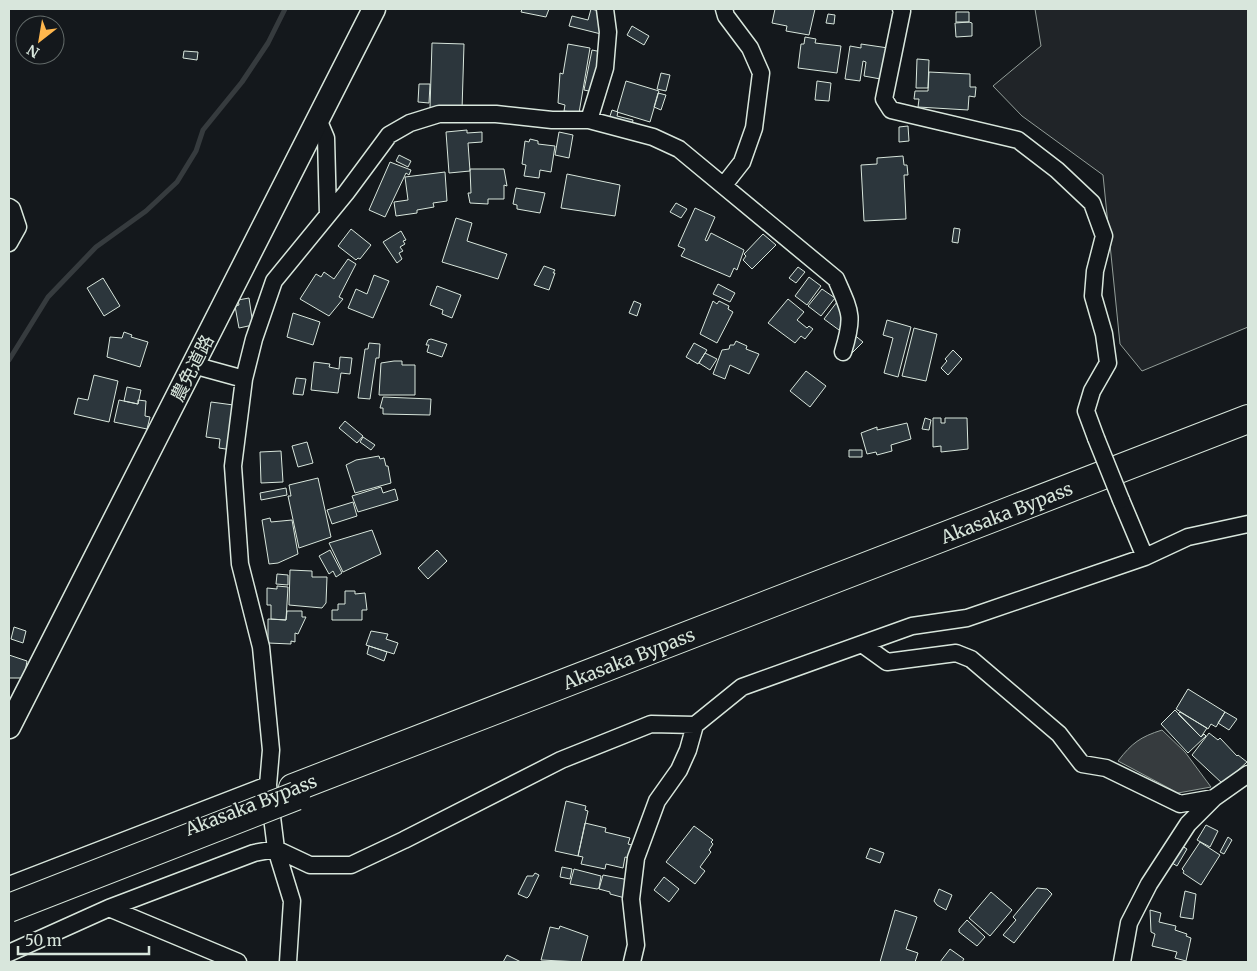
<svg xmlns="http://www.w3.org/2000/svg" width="1257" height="971" font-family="Merriweather,'Noto Sans JP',serif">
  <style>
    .green { fill: #202428; stroke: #939e99 }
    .water { fill: #363b3e; stroke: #939e99 }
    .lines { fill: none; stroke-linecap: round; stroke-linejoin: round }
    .stream { stroke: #363b3e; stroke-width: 5 }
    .building { fill: #2c363c; stroke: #d8e6dc }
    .street-casing { stroke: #d8e6dc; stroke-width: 19 }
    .secondary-casing { stroke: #d8e6dc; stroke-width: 25 }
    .highway-casing { stroke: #d8e6dc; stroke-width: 30 }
    .street { stroke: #14181c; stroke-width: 16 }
    .secondary { stroke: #14181c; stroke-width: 22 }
    .highway { stroke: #14181c; stroke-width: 28 }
    .street-bridge-casing { stroke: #d8e6dc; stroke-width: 19; stroke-linecap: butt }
    .highway-bridge-casing { stroke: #d8e6dc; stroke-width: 30; stroke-linecap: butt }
    .street-bridge { stroke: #14181c; stroke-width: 16 }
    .highway-bridge { stroke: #14181c; stroke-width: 28 }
    .labels { text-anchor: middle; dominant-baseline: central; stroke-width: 4; stroke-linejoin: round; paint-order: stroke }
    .street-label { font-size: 18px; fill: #d8e6dc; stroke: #14181c }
  </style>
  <rect width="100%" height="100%" fill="#14181c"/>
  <!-- green -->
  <path class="green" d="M1035,9H1248V327L1142,371L1120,344L1103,175L1022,116L993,86L1041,46Z"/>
  <!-- water -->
  <path class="water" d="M1162,730L1185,752L1211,787L1178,793L1118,761C1132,743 1140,737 1162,730Z"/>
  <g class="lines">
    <!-- stream -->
    <path class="stream" d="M9,360L48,297L96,247L146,211L177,182L196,151L203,130L242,82L268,43L285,9"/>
  </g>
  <!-- building -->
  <path class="building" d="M522,9H549L546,17L521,12Z
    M591,9L611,14L609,36L569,26L572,16L588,20Z
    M775,9H815L809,35L786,31L787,26L772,23Z
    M956,12H969V22H956Z
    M828,14L835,15L834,24L826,23Z
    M969,22L972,23V36L956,37L955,23Z
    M632,26L649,36L644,45L627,35Z
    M805,37L816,39L815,43L841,46L837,73L798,68L801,44H804Z
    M432,43L464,44L462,110L430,108Z
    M568,44L590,48L579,113L564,111L565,105L558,103L560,73L563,74Z
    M861,44L895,49L886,80L864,76L866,62L863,61L860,81L845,79L850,46L861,48Z
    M592,50L611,54L603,94L584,90Z
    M184,51L198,52L197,60L183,58Z
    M917,59L929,60L928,88H916Z
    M929,72L970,74V87H976L975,97L969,96L968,110L918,107L919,99H914L915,91H928Z
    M661,73L670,75L666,91L657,89Z
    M626,81L659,91L650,122L617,112Z
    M817,81L831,83L829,101L815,100Z
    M419,84H430L429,103L418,102Z
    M658,93L666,95L661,110L654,107Z
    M612,110L618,112L617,116L633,120L632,126L609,119Z
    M908,126L909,141L899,142V127Z
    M467,130V133L482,132V142L468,143L470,171L449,173L446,132Z
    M559,132L573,135L569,158L555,155Z
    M530,139L538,141V144L555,146L551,172L540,170L539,178L524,176L526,165L522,164L525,141L529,142Z
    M399,155L411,161L408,167L396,161Z
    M903,156L904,165H907L908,175H904L906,219L864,221L861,165L877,164V158Z
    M390,162L411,170L409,175L406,173L385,217L369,210Z
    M470,169H504L507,186L504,185V199H488V204L470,203L468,193H471Z
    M445,172L447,201L433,203L434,207L417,210V213L396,216L394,202L408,200L405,177Z
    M567,174L620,185L615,216L561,208Z
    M516,188L545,193L540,213L517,209V205L513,204Z
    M676,203L687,209L681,218L670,212Z
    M695,208L715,217L705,240L707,241L711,233L744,250L737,270L734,268L730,277L681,256L685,249L678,246Z
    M456,218L472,223L467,241L507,254L498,279L442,262Z
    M954,228L960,229L958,243L952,242Z
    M351,229L371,245L360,259L358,258L356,260L338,246Z
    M401,231L406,240L403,241L405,244L400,247L403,251L399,253L402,259L397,263L383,242Z
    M763,234L776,245L752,269L743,260L746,256L744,254Z
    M348,259L356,264L339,297L343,299L329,316L300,299L316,274L321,277L324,272L334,279Z
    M544,266L555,270L553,273H555L549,290L534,285Z
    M798,267L805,272L796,283L789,278Z
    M374,275L389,281L373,318L348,308L356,289L367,294Z
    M809,277L821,286L807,305L795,296Z
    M103,278L120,306L104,316L87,288Z
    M718,284L735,293L730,302L713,294Z
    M437,286L461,295L452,318L442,314L443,310L430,305Z
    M822,289L835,298L821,316L808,306Z
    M249,298L253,325L239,328L235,306L239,305L238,300Z
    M788,299L804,312L797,320L807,328L809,326L813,329L805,339L801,336L795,343L768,323Z
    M634,301L641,304L637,316L629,313Z
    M713,301L717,304L719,301L729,306L728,309L733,312L717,343L700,334Z
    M837,302L852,313L839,330L824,319Z
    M293,313L320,322L313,345L287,337Z
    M887,320L911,327L898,377L884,373L893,338L883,335Z
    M914,328L937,334L926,381L902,376Z
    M124,332L132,335L131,337L148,342L140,367L107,357L110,337L122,338Z
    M852,333L863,342L845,360L836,353Z
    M431,339L447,344L442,357L427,352L429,345H426L428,340Z
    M736,341L747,346L746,349L759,354L749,374L730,365L725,379L713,374L722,350L729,349L730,345H734Z
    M369,343L380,344L379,358H376L370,399L358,398L365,349H368Z
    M694,343L707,350L698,364L686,357Z
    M953,350L962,359L948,375L941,368L947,361L945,359Z
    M705,353L717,359L710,370L699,363Z
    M340,357L352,358L350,374L341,373L338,393L311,390L314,362L330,364L329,367L339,369Z
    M394,361H402V365H415V395H379L381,363Z
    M806,371L826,386L810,407L790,391Z
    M94,375L118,381L109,422L74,414L78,398L88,400Z
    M296,378L306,379L303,395L293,394Z
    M127,387L141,390L138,404L124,401Z
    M383,397L431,399L430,415L383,414V408H380Z
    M119,400L138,404V400L146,401L145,416L150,417L147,429L114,422Z
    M211,402L241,406L232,450L219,448L220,439L206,437Z
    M925,418L931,420L929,430L922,429Z
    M933,418H941V423H945V418H967L968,449L941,452V446L933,447Z
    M345,421L363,436L357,443L339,428Z
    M907,423L911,439L891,445L892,451L877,455L876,452L867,454L861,433L877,427V430Z
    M363,437L375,445L371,450L360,442Z
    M307,442L313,463L298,467L292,446Z
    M849,450H862V457H849Z
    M281,451L283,482L261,483L260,452Z
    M379,456L380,459L384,458L386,466H388L391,483L355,493L346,465L356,460Z
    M318,478L331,537L299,548L288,496H291L289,485Z
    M381,487L383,493L395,489L398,500L358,512L352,496Z
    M286,488L287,495L261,500L260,493Z
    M353,502L357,516L332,524L327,510Z
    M270,518L271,522L292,520L298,554L278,563L269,564L262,520Z
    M372,530L381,554L343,572L329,543Z
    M330,550L342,573L336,577L333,571L329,574L319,556Z
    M437,550L447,561L428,579L418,568Z
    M290,570L312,571V577H327L326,603L322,608L289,605Z
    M277,574L288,575V585L276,584Z
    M277,586L288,587L286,620L271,619V605H267V588L277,589Z
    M345,591H355V594L365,593L367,610H362V620H332V610H338V604H345Z
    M287,611H302V617H306L298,634L295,633V642L291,641V644L268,643V619L286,620Z
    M14,627L26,631L23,643L11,639Z
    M371,631L388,634L386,639L398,643L394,654L366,645Z
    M369,646L387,652L384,661L367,654Z
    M9,655L27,661L24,678H9Z
    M1188,689L1225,712L1216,727L1211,724L1208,729L1176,709Z
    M1175,710L1201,737L1204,734L1206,736L1188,753L1161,724Z
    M1180,712L1207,728L1201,737L1178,714Z
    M1225,712L1237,719L1229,730L1218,723Z
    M1209,733L1218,740L1220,738L1237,756L1238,755L1247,762L1223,784L1192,755Z
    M566,801L586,806L585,810L588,811L578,856L555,851Z
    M585,823L606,828L605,832L630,838L628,844L632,845L629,858L625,857L623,868L606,864L605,869L581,864L583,857L578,856Z
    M1206,825L1218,831L1210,847L1197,840Z
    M694,826L713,840L711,842L713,844L709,850L711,852L700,867L705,871L695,884L666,862Z
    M1228,837L1232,840L1224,854L1220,852Z
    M1200,842L1220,855L1201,885L1183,873L1184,871L1182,869Z
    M1182,846L1187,849L1177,866L1172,863Z
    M870,848L884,853L880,863L866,858Z
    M562,867L572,869L570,879L560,877Z
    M574,869L601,876L599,888L597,889L570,884Z
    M535,873L539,875L529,896L527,898L518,894L527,876H533Z
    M603,875L629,880L625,898L610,894V892L599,889Z
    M664,877L679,889L669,902L654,890Z
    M1037,888L1047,889L1052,894L1014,943L1003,935L1016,920L1013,917Z
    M939,889L952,895L946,910L937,905L934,901Z
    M1185,891L1196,894L1193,919L1180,917Z
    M991,892L1012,910L990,936L969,918Z
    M895,910L917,917L906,949L918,953L915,962H880Z
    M1150,910L1161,913L1159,922L1176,926L1175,930L1187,934L1186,936L1191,938L1186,961L1175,958L1177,952L1152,946L1155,934L1151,932Z
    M967,920L985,937L977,946L959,932V929Z
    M560,926L588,936L581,962L541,960L550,927L559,929Z
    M950,949L964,959L962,962H940Z
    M507,955L521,962H503Z"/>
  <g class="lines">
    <defs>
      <path id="street" d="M901,9L902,11L884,99L891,110L1018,140L1057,170L1092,203L1104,236L1095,271L1093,296L1104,334L1108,363L1092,391L1086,411L1096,438
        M318,119L326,138L328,215
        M589,120L605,68L608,32L605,9
        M724,185L742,162L754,128L761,73L750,48L726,16L724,9
        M9,207L12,209L18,227L9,243
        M193,365L244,379
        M1121,500L1145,557
        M862,644L887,662L956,653L971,659L1059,734L1082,764L1106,768L1180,804L1214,798
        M9,885L268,785
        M109,908L254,853L276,849L310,865H351L404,840L561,760L651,724L695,725L742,687L912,626L967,618L1145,557L1188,537L1248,524
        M9,953L109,908L238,962
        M288,962L292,901L276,849L268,785L271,750L261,647L240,564L233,466L244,379L254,339L274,281L346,193L389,135L410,123L439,114H496L552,120H589L653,137L679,149L836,279C851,313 854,316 843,352
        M632,962L636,945L631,899L636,858L657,801L679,770L688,750L695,725
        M1122,962L1129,923L1149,884L1188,824L1214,798L1248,774"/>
      <path id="secondary" d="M9,727L374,9"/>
      <g id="highway">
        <path id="s1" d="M293,788L1248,419"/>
      </g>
    </defs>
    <!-- street casing -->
    <use href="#street" class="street-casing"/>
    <!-- secondary casing -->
    <use href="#secondary" class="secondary-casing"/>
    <!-- highway casing -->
    <use href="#highway" class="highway-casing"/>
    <!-- street -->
    <use href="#street" class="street"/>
    <!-- secondary -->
    <use href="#secondary" class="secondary"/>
    <!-- highway -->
    <use href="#highway" class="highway"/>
    <defs>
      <path id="street-bridge" d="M1096,438L1121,500"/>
      <path id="highway-bridge" d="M9,908L296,796"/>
    </defs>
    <!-- street-bridge casing -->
    <use href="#street-bridge" class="street-bridge-casing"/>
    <!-- highway-bridge casing -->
    <use href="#highway-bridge" class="highway-bridge-casing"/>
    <!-- street-bridge -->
    <use href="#street-bridge" class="street-bridge"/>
    <!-- highway-bridge -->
    <use href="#highway-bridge" class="highway-bridge"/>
  </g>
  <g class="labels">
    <!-- street labels -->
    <g class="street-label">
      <text transform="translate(192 368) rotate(-63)">農免道路</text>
      <text stroke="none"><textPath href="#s1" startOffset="765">Akasaka Bypass</textPath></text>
      <text stroke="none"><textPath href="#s1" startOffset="360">Akasaka Bypass</textPath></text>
      <text transform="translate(251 805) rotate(-21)">Akasaka Bypass</text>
    </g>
  </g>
  <!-- border -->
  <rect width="1257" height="971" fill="none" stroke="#d8e6dc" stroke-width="20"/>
  <!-- north arrow -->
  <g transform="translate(40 40) rotate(211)"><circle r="24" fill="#14181c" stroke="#626a69"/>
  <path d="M0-4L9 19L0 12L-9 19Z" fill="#ffb74d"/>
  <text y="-8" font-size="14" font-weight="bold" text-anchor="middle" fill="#d8e6dc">N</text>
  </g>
  <!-- scale -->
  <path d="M18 946v8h131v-8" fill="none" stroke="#d8e6dc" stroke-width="2.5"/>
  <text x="25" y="946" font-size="15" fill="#d8e6dc" stroke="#14181c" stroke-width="4" paint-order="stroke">50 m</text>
</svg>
